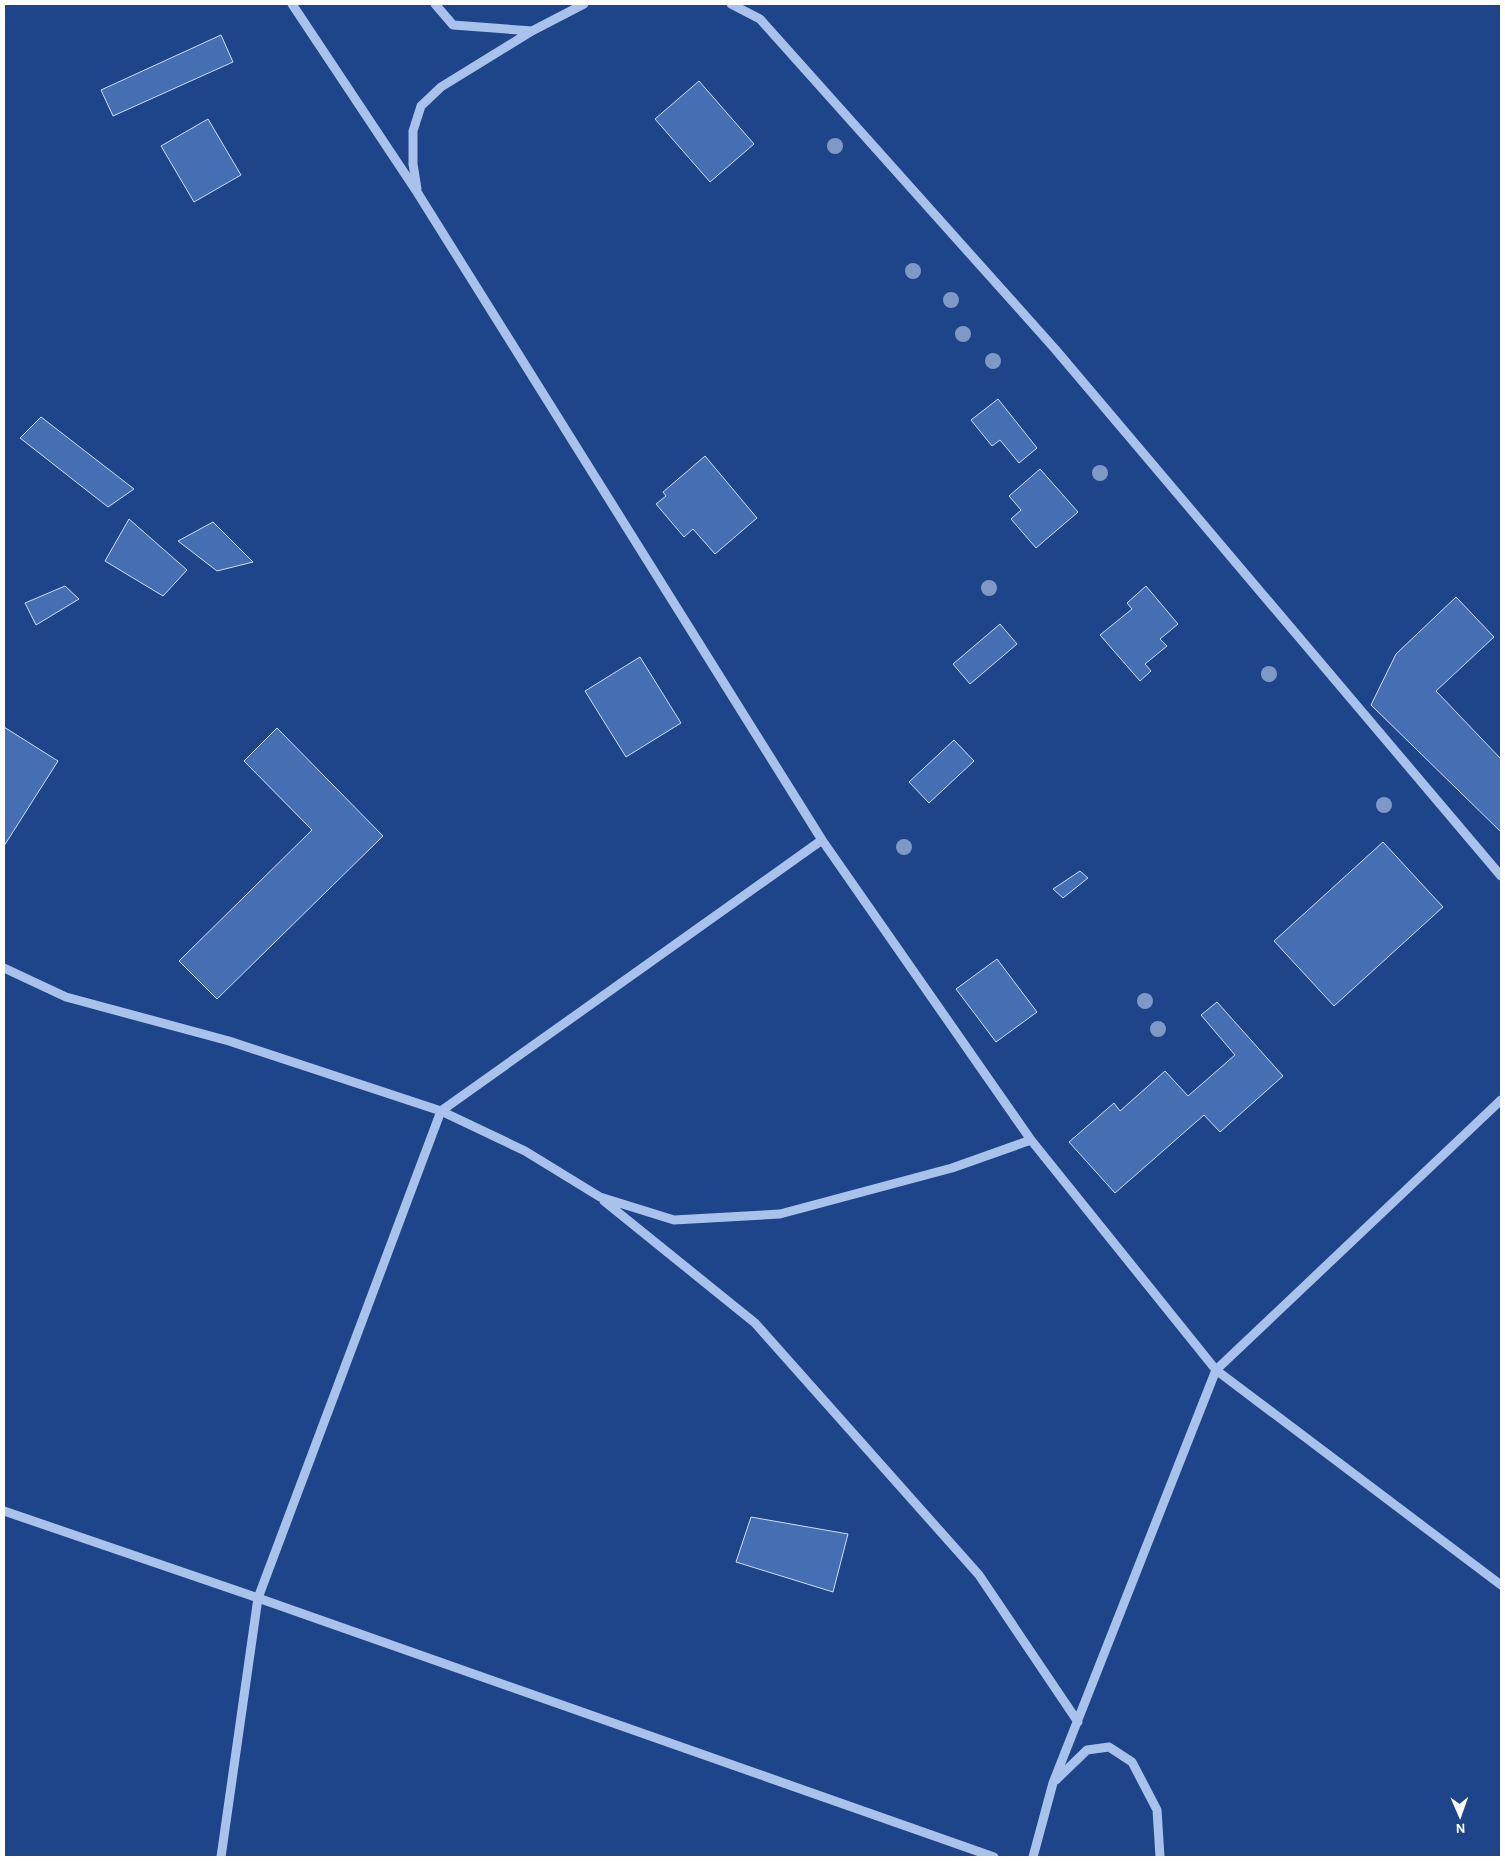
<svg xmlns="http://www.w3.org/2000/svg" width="1505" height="1861" font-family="'Alegreya Sans',sans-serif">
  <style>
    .building { fill: #466eb2; stroke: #cedef8 }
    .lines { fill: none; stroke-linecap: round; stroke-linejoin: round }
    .minor { stroke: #a9c2eb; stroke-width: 9 }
    .tree { fill: #7f99c6 }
  </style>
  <rect width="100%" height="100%" fill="#1e4589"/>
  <!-- building -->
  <path class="building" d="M221,35L233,62L113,116L101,90Z
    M699,81L754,144L710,182L655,119Z
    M208,119L241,175L194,202L161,146Z
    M998,399L1037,448L1019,463L1000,440L992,446L971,420Z
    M41,417L134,489L108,507L20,438Z
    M705,456L757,518L715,554L693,529L684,537L656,504L666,496L663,492Z
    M1040,469L1078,512L1036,548L1011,519L1021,510L1009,496Z
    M129,519L187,570L163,596L105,561Z
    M213,522L253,562L217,571L178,541Z
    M65,586L79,599L36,625L25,603Z
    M1146,586L1178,624L1160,639L1167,646L1145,664L1151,671L1140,681L1100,635L1132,609L1127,603Z
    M1456,597L1494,637L1436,691L1501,759V832L1371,705L1396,654Z
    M1000,624L1017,644L970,684L953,664Z
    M640,657L681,723L626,757L585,691Z
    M4,727L58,761L4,846Z
    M277,728L383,836L217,999L179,961L312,830L244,761Z
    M954,740L974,761L929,803L909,782Z
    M1383,842L1443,907L1334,1006L1274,941Z
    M1080,871L1088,878L1063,898L1053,889Z
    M997,959L1037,1012L996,1042L956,989Z
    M1217,1002L1283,1076L1220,1132L1204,1115L1115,1193L1069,1142L1114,1103L1120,1111L1165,1071L1188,1096L1235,1055L1201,1015Z
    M751,1517L848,1534L833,1592L736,1562Z"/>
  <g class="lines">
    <!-- minor -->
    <path class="minor" d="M292,4L417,192L822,840L1031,1140L1216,1370L1501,1585
      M435,4L453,25L532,31L584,4
      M731,4L760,19L1055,349L1501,876
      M417,189L413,164V131L421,106L441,87L532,31
      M4,968L66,997L229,1041L441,1111L525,1151L600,1197L674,1220L780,1214L952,1168L1031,1140
      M604,1201L755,1323L979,1575L1078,1722
      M4,1511L258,1598L994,1857
      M1056,1780L1087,1750L1109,1747L1132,1762L1157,1810L1160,1857
      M221,1857L258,1598L441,1111L822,840
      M1033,1857L1053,1783L1216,1370L1501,1100"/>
  </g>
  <!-- trees -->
  <g class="tree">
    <circle cx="835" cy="146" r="8"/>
    <circle cx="913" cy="271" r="8"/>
    <circle cx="951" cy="300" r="8"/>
    <circle cx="963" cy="334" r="8"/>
    <circle cx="993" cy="361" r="8"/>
    <circle cx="1100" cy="473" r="8"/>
    <circle cx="989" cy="588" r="8"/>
    <circle cx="1269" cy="674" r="8"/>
    <circle cx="1384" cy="805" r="8"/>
    <circle cx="904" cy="847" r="8"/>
    <circle cx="1145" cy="1001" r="8"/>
    <circle cx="1158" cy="1029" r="8"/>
  </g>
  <!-- border -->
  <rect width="1505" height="1861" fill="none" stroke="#ffffff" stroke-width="10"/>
  <!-- north arrow -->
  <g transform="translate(1460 1816) rotate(178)" stroke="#1e4589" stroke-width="4" paint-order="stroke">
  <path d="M0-4L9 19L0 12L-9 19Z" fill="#ffffff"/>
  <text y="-8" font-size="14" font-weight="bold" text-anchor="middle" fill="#ffffff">N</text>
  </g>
</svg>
